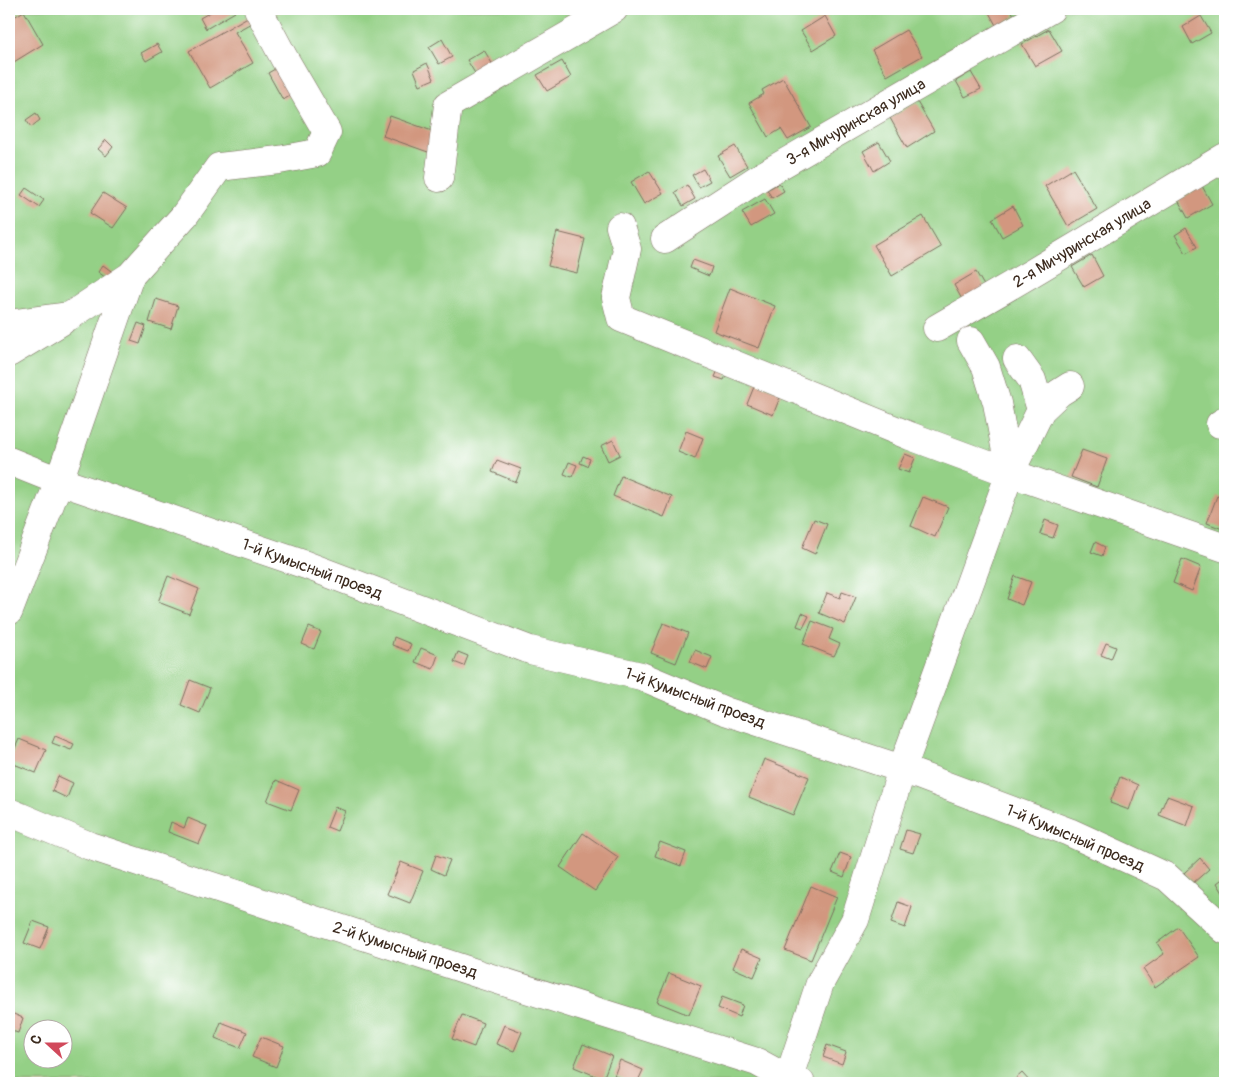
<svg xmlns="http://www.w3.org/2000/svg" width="1234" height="1092" font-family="Pangolin,sans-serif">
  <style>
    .green { fill: #94d086; stroke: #687d52; fill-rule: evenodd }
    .building { fill: #d2977f }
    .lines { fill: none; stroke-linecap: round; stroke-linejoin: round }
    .minor-casing { stroke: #7c6d5e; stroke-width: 29 }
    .minor { stroke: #fff; stroke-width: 28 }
    .labels { text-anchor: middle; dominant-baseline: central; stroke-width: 4; stroke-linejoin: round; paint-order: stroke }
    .street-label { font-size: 16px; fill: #3b2a1e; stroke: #fff }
  </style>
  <rect width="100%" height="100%" fill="#fff"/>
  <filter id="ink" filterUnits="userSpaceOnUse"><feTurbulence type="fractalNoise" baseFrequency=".02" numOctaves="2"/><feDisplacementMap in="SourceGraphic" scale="10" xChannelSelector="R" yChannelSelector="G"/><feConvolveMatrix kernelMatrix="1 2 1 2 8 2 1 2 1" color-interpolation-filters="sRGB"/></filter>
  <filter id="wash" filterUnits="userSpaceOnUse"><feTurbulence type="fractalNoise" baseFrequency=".0096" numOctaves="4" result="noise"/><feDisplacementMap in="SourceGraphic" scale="20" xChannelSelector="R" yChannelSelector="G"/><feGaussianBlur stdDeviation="1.12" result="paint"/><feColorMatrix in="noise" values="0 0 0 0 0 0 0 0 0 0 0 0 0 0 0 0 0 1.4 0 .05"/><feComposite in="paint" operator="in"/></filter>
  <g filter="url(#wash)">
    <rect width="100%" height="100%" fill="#f6e9d4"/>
    <!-- green -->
    <path class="green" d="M9,9H1225V1083H9ZM32,1030H62V1060H32Z"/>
    <g id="blocks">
      <!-- building -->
      <path class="building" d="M216,9H232L235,12L206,29L200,18Z
        M275,9H286L278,13Z
        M987,9H1010L1015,16L997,27Z
        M24,11L43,44L9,65V20Z
        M251,15L255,21L235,32L253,63L210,88L189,51Z
        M825,16L836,36L813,50L801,31Z
        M1201,16L1211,33L1192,44L1183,27Z
        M1049,29L1062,51L1035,66L1022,44Z
        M906,30L922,56L887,76L872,50Z
        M442,39L452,57L439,64L429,47Z
        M157,44L162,52L146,61L141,53Z
        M484,50L493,65L476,75L467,60Z
        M562,61L571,77L547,91L537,75Z
        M427,63L434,79L420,85L414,70Z
        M282,65L297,92L283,100L268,73Z
        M971,72L981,89L965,97L956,81Z
        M783,78L811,127L788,140L781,129L768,137L749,103L764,94L762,90Z
        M917,102L934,131L907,148L890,118Z
        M36,113L40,120L31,127L26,120Z
        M390,116L435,132L428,152L383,136Z
        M106,140L113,147L106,156L98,149Z
        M879,142L890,161L874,171L863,151Z
        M735,146L747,166L730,176L718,156Z
        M703,169L710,181L699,187L692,175Z
        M1073,169L1097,209L1068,226L1045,186Z
        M649,171L663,193L644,204L631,182Z
        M779,183L784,191L772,198L767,190Z
        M687,185L695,199L683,206L675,192Z
        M1202,186L1212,204L1188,218L1178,200Z
        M26,188L44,200L39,207L21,195Z
        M103,193L127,208L113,228L90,213Z
        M765,199L774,214L751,227L742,212Z
        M1013,206L1023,225L1002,237L992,219Z
        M923,216L941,247L892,276L874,245Z
        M1186,228L1197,247L1186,253L1175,235Z
        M557,232L585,239L577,273L548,266Z
        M1092,255L1103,276L1084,287L1072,267Z
        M693,260L712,267L709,276L690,268Z
        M103,265L118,276L113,283L98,272Z
        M976,272L986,289L964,303L954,285Z
        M730,288L775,306L759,348L714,331Z
        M156,299L178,306L171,329L149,322Z
        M138,323L146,326L140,344L131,341Z
        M719,368L728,372L724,380L715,377Z
        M756,382L782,392L773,415L747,404Z
        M686,431L703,438L695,459L678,452Z
        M613,440L620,455L608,461L601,446Z
        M1082,450L1107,459L1097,487L1071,477Z
        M905,454L915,458L909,473L898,469Z
        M583,456L590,459L587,466L580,463Z
        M497,460L521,469L516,482L492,472Z
        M569,462L577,465L572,477L564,474Z
        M621,476L672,497L664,517L613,496Z
        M1217,496L1225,499V530L1207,523Z
        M923,497L948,507L935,537L911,526Z
        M814,519L827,524L815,554L802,548Z
        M1045,520L1058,525L1053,538L1040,534Z
        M1095,542L1105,547L1102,556L1091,552Z
        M1182,559L1201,567L1192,591L1173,583Z
        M168,576L199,589L189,614L158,602Z
        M1015,576L1031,582L1022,605L1007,599Z
        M842,592L856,597L845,624L819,613L827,593L840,598Z
        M802,613L809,616L803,628L797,626Z
        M812,621L833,629L829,639L840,644L834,656L803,644Z
        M663,623L688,633L676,663L651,653Z
        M309,627L321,632L314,649L302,644Z
        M394,637L411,644L408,651L392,645Z
        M1106,643L1116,647L1111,659L1101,655Z
        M421,648L438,655L433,669L415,662Z
        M695,650L712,657L707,669L690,662Z
        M458,652L468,656L464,666L454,662Z
        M190,680L210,688L200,713L181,705Z
        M55,736L74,744L71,750L52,743Z
        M19,739L46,750L36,773L9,762Z
        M764,759L809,777L793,815L749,797Z
        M58,776L73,783L67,798L52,791Z
        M1120,777L1138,785L1129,810L1110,803Z
        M276,780L299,790L291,810L267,801Z
        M1167,796L1194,806L1187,826L1159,815Z
        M335,807L345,811L337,831L327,827Z
        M188,818L207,826L199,844L168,832L171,822L184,828Z
        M906,830L920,834L913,853L900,849Z
        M583,833L618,857L595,891L560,867Z
        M660,842L686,852L681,866L655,856Z
        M840,853L851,857L844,877L832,872Z
        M436,855L450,860L444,875L431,869Z
        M1200,858L1209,869L1193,883L1184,873Z
        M401,862L423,871L410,903L387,894Z
        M1225,877V896L1217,883Z
        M811,886L837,897L811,960L785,950Z
        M898,902L912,907L905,928L891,923Z
        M33,921L49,927L40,949L24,943Z
        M1178,927L1199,957L1155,987L1143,969L1164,954L1157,943Z
        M741,949L762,958L754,977L733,968Z
        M669,973L701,986L689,1015L657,1002Z
        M722,997L743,1005L739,1017L718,1008Z
        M9,1012L23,1018L18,1033L9,1030Z
        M462,1015L483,1023L474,1047L452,1039Z
        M221,1022L247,1032L240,1048L215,1038Z
        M504,1025L522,1032L514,1051L496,1044Z
        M261,1037L284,1046L276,1067L252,1057Z
        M583,1044L612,1056L603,1079L574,1067Z
        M827,1045L846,1052L842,1064L823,1057Z
        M620,1060L643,1070L637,1083H633L614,1076Z
        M9,1070L15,1073L11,1083H9Z
        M1022,1073L1031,1083H1011Z"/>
    </g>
  </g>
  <g filter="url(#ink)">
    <use href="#blocks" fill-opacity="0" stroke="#7c6d5e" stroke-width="1"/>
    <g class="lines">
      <defs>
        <path id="minor" d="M439,178L448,105L614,9
          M620,227L627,249L616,298L621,318L910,436L1010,473
          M665,239L762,176L1051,9
          M9,324L70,316L130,276
          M937,328L1032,273L1225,157
          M971,341L986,367L997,403L1010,473
          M9,353L62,321
          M1041,410L1059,393L1070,386
          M1220,424L1225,421
          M9,461L59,481L306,565L530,650L641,676L725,711L902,769L1069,832L1167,877L1225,930
          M1010,473L1041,410L1032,380L1017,359
          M9,611L59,481L130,276L184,216L219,167L279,160L317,153L327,132L284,58L258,9
          M9,812L90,846L482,975L757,1062L788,1079L801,1083
          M787,1083L820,983L855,920L902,769L1010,473L1225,548"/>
      </defs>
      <!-- minor casing -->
      <use href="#minor" class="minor-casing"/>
      <!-- minor -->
      <use href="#minor" class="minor"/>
    </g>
  </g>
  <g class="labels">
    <!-- street labels -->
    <g class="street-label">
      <text transform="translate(856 122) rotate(-30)">3-я Мичуринская улица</text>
      <text transform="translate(1082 243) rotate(-31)">2-я Мичуринская улица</text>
      <text transform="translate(312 569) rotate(20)">1-й Кумысный проезд</text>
      <text transform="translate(695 698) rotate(20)">1-й Кумысный проезд</text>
      <text transform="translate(1075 838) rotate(23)">1-й Кумысный проезд</text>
      <text transform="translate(405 950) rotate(18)">2-й Кумысный проезд</text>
    </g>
  </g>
  <!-- margin -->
  <rect width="1234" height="1092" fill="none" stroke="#fff" stroke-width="30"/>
  <!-- north arrow -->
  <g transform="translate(48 1044) rotate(291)"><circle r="24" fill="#ffffff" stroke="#b1aaa5"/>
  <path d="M0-4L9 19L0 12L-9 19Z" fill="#d1495b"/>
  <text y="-8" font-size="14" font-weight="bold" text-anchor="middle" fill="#3b2a1e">С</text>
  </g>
</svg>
